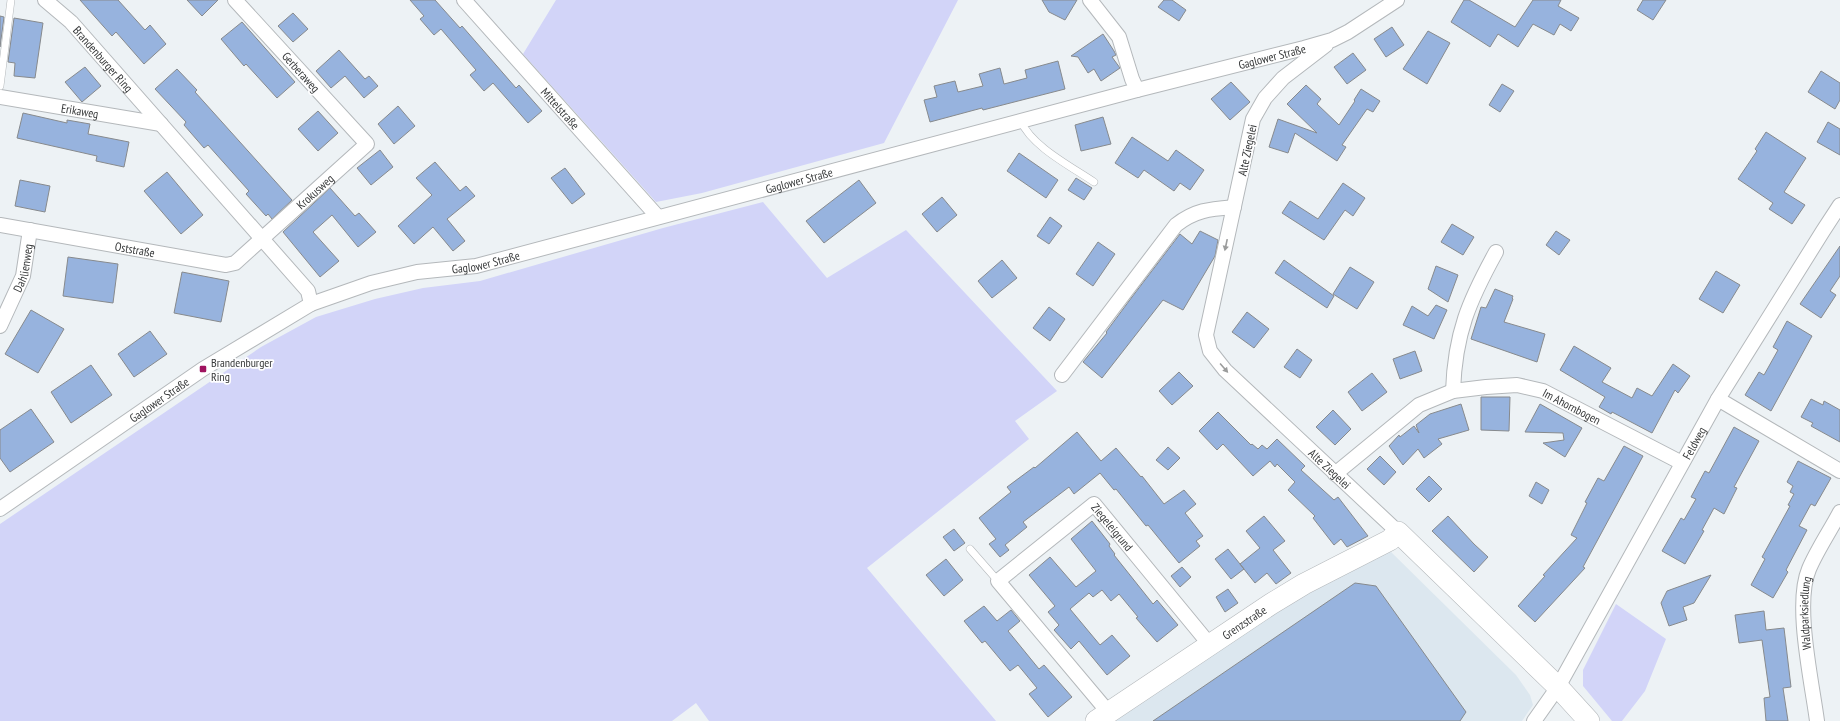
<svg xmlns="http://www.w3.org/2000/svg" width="1840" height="721" font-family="'PT Sans Narrow',sans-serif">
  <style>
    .built { fill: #dce7ef }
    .green { fill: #d2d4f8 }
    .building { fill: #97b3de; stroke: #878a8d }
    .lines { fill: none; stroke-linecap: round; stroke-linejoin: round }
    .lane-casing { stroke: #b4b8bb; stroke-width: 8 }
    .street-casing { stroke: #b4b8bb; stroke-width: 16 }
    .secondary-casing { stroke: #b4b8bb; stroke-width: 22 }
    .lane { stroke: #fff; stroke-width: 7 }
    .street { stroke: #fff; stroke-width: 14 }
    .secondary { stroke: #fff; stroke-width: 21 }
    .oneway { fill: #9b9c9c }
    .poi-dot { fill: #9f135f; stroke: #fefeff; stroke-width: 1.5 }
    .labels { text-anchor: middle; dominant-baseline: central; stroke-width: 3.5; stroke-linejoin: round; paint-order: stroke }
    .street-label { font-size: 12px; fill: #37393a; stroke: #fefeff }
    .poi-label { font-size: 12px; fill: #37393a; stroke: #fefeff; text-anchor: start }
  </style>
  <rect width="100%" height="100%" fill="#edf2f5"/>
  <!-- built -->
  <path class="built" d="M1389,550L1516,675L1530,695L1533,705L1522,721H1105L1273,608Z"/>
  <!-- green -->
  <path class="green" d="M556,0H958L884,143L702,193L656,202L523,54Z
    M763,202L827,278L906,230L1057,391L1015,421L1029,439L867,568L996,721H709L696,703L672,721H0V524L261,347L316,317L375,299L423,288L480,281L663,228Z
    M1616,604L1666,639L1645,691L1622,721H1612L1583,686V670Z"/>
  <!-- building -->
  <path class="building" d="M80,0H118L145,30L150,25L166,44L144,64L116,32L112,36Z
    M187,0H218L202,16Z
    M410,0H435L460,28L462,26L516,88L519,85L542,111L528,123L493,83L484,91L470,75L476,70L441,29L434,35L420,19L424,16Z
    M1042,0H1077L1065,20L1049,12Z
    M1164,0H1172L1186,10L1179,21L1158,7Z
    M1464,0H1469L1515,27L1533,0H1561L1558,6L1579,18L1571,31L1560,24L1554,35L1533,24L1518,47L1498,34L1490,47L1451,22Z
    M1643,0H1666L1653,20L1637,10Z
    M293,13L308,29L293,42L278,26Z
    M0,16L4,17L0,47Z
    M14,18L43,23L35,78L14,76L15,63L8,62Z
    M242,22L295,82L277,98L246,64L244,66L221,39Z
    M1392,27L1404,45L1386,57L1374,39Z
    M1428,31L1450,43L1427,84L1403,69Z
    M1103,34L1114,51L1116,55L1112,57L1120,68L1101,81L1094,69L1088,73L1078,57L1071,56Z
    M339,50L365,79L369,76L378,86L364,98L345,76L331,88L316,71Z
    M1353,53L1366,70L1347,84L1334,67Z
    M1058,61L1065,89L983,110L982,108L930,122L924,100L937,97L934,86L955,81L958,92L983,86L979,74L1000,68L1004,84L1027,78L1025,70Z
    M85,67L101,86L82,102L65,82Z
    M177,69L197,90L195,92L292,200L272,219L268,214L266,216L246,194L249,191L208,145L204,148L184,125L186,122L155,89Z
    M1821,71L1840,83V100L1835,109L1808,92Z
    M1231,82L1250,102L1230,120L1211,99Z
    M1502,84L1514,91L1500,112L1489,105Z
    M1306,85L1321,99L1317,104L1339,125L1355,101L1354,100L1361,89L1380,101L1373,112L1367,109L1342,145L1346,147L1337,161L1295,133L1288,153L1269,147L1278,119L1317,133L1287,104Z
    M398,106L415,126L394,144L378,124Z
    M318,111L338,133L318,151L298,129Z
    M23,113L67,123V120L90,124L88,134L129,142L124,167L96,161L97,156L17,138Z
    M1103,117L1111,144L1081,151L1075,125Z
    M1828,122L1840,129V155L1817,142Z
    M1766,132L1806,158L1784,192L1805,205L1792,224L1769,209L1773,203L1738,179L1757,151L1755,149Z
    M1132,137L1168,161L1176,150L1204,170L1190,190L1180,183L1174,191L1144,170L1138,178L1115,163Z
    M380,150L393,167L371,185L357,168Z
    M1019,153L1058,180L1046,198L1007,171Z
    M435,162L460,191L466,186L475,196L447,219L465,241L453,251L433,227L414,244L398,226L432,195L416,178Z
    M565,168L585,194L572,204L551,178Z
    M167,172L203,215L181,234L144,191Z
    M1076,178L1092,188L1084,200L1068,190Z
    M20,180L50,186L45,212L15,206Z
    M859,180L876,203L824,243L806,221Z
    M1343,183L1365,198L1353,216L1345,210L1324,240L1282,213L1290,201L1318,219Z
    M330,188L355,216L359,213L376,232L358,247L332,215L313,232L339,261L320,277L283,232Z
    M942,197L957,215L937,232L922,214Z
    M1050,217L1062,226L1049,244L1037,236Z
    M1452,224L1474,237L1463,255L1441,242Z
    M1200,231L1218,240L1215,256L1183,310L1163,300L1102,378L1083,362L1107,333L1106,332L1132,297L1180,234L1192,244Z
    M1556,231L1570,240L1559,255L1546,245Z
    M1098,242L1115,254L1093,286L1076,274Z
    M1840,246V276L1830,291L1836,295L1821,318L1800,304Z
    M68,257L118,264L113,303L63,296Z
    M1002,260L1017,278L992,298L978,281Z
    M1284,260L1334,296L1327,308L1275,273Z
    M1436,266L1458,275L1448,302L1428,289Z
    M1350,267L1374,282L1357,309L1333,294Z
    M1716,271L1740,285L1723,313L1699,299Z
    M182,272L229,281L221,322L174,313Z
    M1495,289L1513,296L1512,298L1513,299L1504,322L1545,334L1537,362L1471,339L1481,307L1486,308Z
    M1436,305L1447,310L1434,339L1403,325L1412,306L1428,316Z
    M1049,307L1065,319L1050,341L1033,328Z
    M31,310L64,329L38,373L5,354Z
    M1247,312L1269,329L1254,348L1232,332Z
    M1787,321L1812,336L1771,411L1745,395L1759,372L1764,375L1778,350L1773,347Z
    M150,331L167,354L134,377L118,354Z
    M1574,346L1611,368L1602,382L1632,398L1637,388L1652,396L1673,364L1690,376L1678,393L1675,390L1652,433L1612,412L1611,414L1599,407L1605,397L1560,370Z
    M1297,349L1312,360L1300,378L1284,367Z
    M1415,351L1422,371L1400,379L1393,359Z
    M91,365L112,395L71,423L51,392Z
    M1179,372L1193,386L1172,405L1159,391Z
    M1372,373L1387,392L1362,411L1348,392Z
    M1481,397H1510L1509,431L1481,430Z
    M1811,399L1823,405L1824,401L1840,410V442L1811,426L1813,423L1801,417Z
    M1461,404L1469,430L1438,439L1442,444L1424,458L1418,449L1403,465L1389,446L1399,435L1400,437L1414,426L1419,433L1416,425L1430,414Z
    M1540,404L1582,428L1565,457L1543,443L1564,440L1563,433L1525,432Z
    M31,409L54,442L10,472L0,458V430Z
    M1333,410L1351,429L1335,445L1316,427Z
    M1218,412L1251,445L1252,444L1258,449L1262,445L1267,449L1277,439L1305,466L1301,470L1334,500L1338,497L1368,536L1347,547L1341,539L1334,545L1313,518L1315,516L1288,490L1295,482L1277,464L1275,467L1270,461L1253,476L1223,444L1217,450L1199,431Z
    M1734,427L1759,441L1734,487L1737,488L1724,514L1714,508L1702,530L1704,531L1685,564L1662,551L1681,518L1684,520L1696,499L1691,497L1705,471L1709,473Z
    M1077,432L1101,461L1116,448L1141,477L1142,476L1164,504L1184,490L1196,504L1185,513L1203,536L1196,541L1200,546L1179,563L1148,525L1146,526L1116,489L1114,490L1100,473L1074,494L1069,487L1023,522L1027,527L1005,545L1009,550L1000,557L989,544L996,539L979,518L1011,492L1007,487L1034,467L1035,468Z
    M1624,446L1643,456L1583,567L1585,568L1535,622L1518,606L1545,576L1543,575L1577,538L1571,535L1587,503L1585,502L1598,478L1604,481Z
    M1168,447L1180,458L1168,470L1156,460Z
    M1380,456L1396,472L1384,485L1367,469Z
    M1798,461L1831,478L1815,506L1811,504L1799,526L1807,530L1786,570L1788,572L1773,598L1751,585L1765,559L1762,557L1790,506L1788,505L1794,494L1790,492L1793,486L1787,482Z
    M1429,476L1442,489L1429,502L1416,489Z
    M1536,482L1549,490L1542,504L1529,496Z
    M1264,516L1285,541L1273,550L1291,573L1276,584L1267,573L1255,583L1240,564L1260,548L1246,531Z
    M1448,516L1474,544L1488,557L1474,572L1432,531Z
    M1092,521L1110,544L1109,546L1115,554L1114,555L1153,604L1157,600L1178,625L1157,642L1136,618L1138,617L1119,594L1111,601L1102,590L1093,597L1089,593L1070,609L1100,645L1112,635L1130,656L1107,675L1079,641L1071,649L1054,630L1059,625L1048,612L1055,606L1029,575L1050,557L1076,587L1096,571L1071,539Z
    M954,529L965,543L954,551L943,537Z
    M1228,549L1244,569L1231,579L1215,559Z
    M946,559L963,580L944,596L926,575Z
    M1182,567L1191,577L1180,587L1171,576Z
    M1711,575L1694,603L1683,607L1687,620L1669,626L1661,603L1667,591Z
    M1355,583L1376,586L1466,712L1460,721H1153Z
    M1228,589L1238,603L1225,612L1216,597Z
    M984,606L997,621L1011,610L1020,621L1008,631L1039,669L1044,665L1072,697L1048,717L1029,694L1037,688L1018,665L1010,671L985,641L982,643L964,621Z
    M1764,611L1766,630L1784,628L1791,687L1783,688L1788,721H1766L1764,698L1770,697L1762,640L1739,643L1735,615Z"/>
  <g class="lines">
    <defs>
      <path id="lane" d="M0,86L11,0
        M1021,121C1031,146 1072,167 1094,182
        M970,549L998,581"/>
      <g id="street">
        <path id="s1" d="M45,0L71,22L308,291L311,304"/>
        <path id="s2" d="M464,0L658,217"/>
        <path d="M1090,0L1119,37L1132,79L1137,90"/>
        <path id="s3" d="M1326,45L1283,78L1265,98L1253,119L1206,335L1210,351L1225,370L1398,532"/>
        <path id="s4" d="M0,97L161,124"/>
        <path id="s5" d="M0,225L226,265L235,263L367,144L235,0"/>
        <path id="s6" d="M0,326L23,276L30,230"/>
        <path d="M1062,375L1176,225C1195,210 1210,209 1234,207"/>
        <path d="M1453,391C1455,333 1469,301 1496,252"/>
        <path d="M1718,399L1840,471"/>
        <path id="s7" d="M1335,474L1419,405L1453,391L1486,387L1517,385L1543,391L1682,463"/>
        <path id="s8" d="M0,509L203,369L311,304L371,283L417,272L476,266L1137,90L1304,48L1332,40L1348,32L1397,0"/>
        <path id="s9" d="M1109,713L998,581L1094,504L1210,645"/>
        <path id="s10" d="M1534,721L1558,687L1718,399L1823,231L1840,205"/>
        <path id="s11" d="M1817,721C1812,682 1794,604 1809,569C1817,550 1830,531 1840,512"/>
      </g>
      <g id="secondary">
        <path id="s12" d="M1096,721L1271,604L1304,584L1390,540L1398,532L1558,687L1589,721"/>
      </g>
    </defs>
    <!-- lane casing -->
    <use href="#lane" class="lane-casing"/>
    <!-- street casing -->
    <use href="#street" class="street-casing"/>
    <!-- secondary casing -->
    <use href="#secondary" class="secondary-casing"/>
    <!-- lane -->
    <use href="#lane" class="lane"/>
    <!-- street -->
    <use href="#street" class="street"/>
    <!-- secondary -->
    <use href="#secondary" class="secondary"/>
  </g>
  <!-- one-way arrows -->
  <defs><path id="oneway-solid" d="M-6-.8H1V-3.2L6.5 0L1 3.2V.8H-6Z"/></defs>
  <g class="oneway">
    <use href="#oneway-solid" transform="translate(1226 245) rotate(102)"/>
    <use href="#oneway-solid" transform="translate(1224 368) rotate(49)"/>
  </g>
  <!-- markers -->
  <rect class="poi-dot" x="199" y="365" width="8" height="8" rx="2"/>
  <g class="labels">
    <!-- street labels -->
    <g class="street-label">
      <text stroke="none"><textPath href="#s8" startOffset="1366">Gaglower Straße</textPath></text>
      <text stroke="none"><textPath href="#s1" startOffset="83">Brandenburger Ring</textPath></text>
      <text transform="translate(301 72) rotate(48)">Gerberaweg</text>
      <text stroke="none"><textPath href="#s2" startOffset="145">Mittelstraße</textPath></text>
      <text stroke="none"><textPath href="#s4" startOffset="81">Erikaweg</textPath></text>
      <text transform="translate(1247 150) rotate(-78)">Alte Ziegelei</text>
      <text stroke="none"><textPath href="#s8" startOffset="877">Gaglower Straße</textPath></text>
      <text stroke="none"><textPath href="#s5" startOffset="346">Krokusweg</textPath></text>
      <text stroke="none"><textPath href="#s5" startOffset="137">Oststraße</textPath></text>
      <text stroke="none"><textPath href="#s8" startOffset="553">Gaglower Straße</textPath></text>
      <text stroke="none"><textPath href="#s6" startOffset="63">Dahlienweg</textPath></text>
      <text stroke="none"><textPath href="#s8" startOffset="193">Gaglower Straße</textPath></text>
      <text stroke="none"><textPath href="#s7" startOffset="269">Im Ahornbogen</textPath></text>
      <text stroke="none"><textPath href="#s10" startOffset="321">Feldweg</textPath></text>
      <text stroke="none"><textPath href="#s3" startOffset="511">Alte Ziegelei</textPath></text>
      <text stroke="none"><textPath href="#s9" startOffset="325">Ziegeleigrund</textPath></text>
      <text stroke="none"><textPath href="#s11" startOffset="109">Waldparksiedlung</textPath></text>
      <text stroke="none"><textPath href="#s12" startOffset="178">Grenzstraße</textPath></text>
    </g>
    <!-- poi labels -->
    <g class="poi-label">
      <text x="211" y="362">Brandenburger<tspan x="211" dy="14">Ring</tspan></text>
    </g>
  </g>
</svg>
